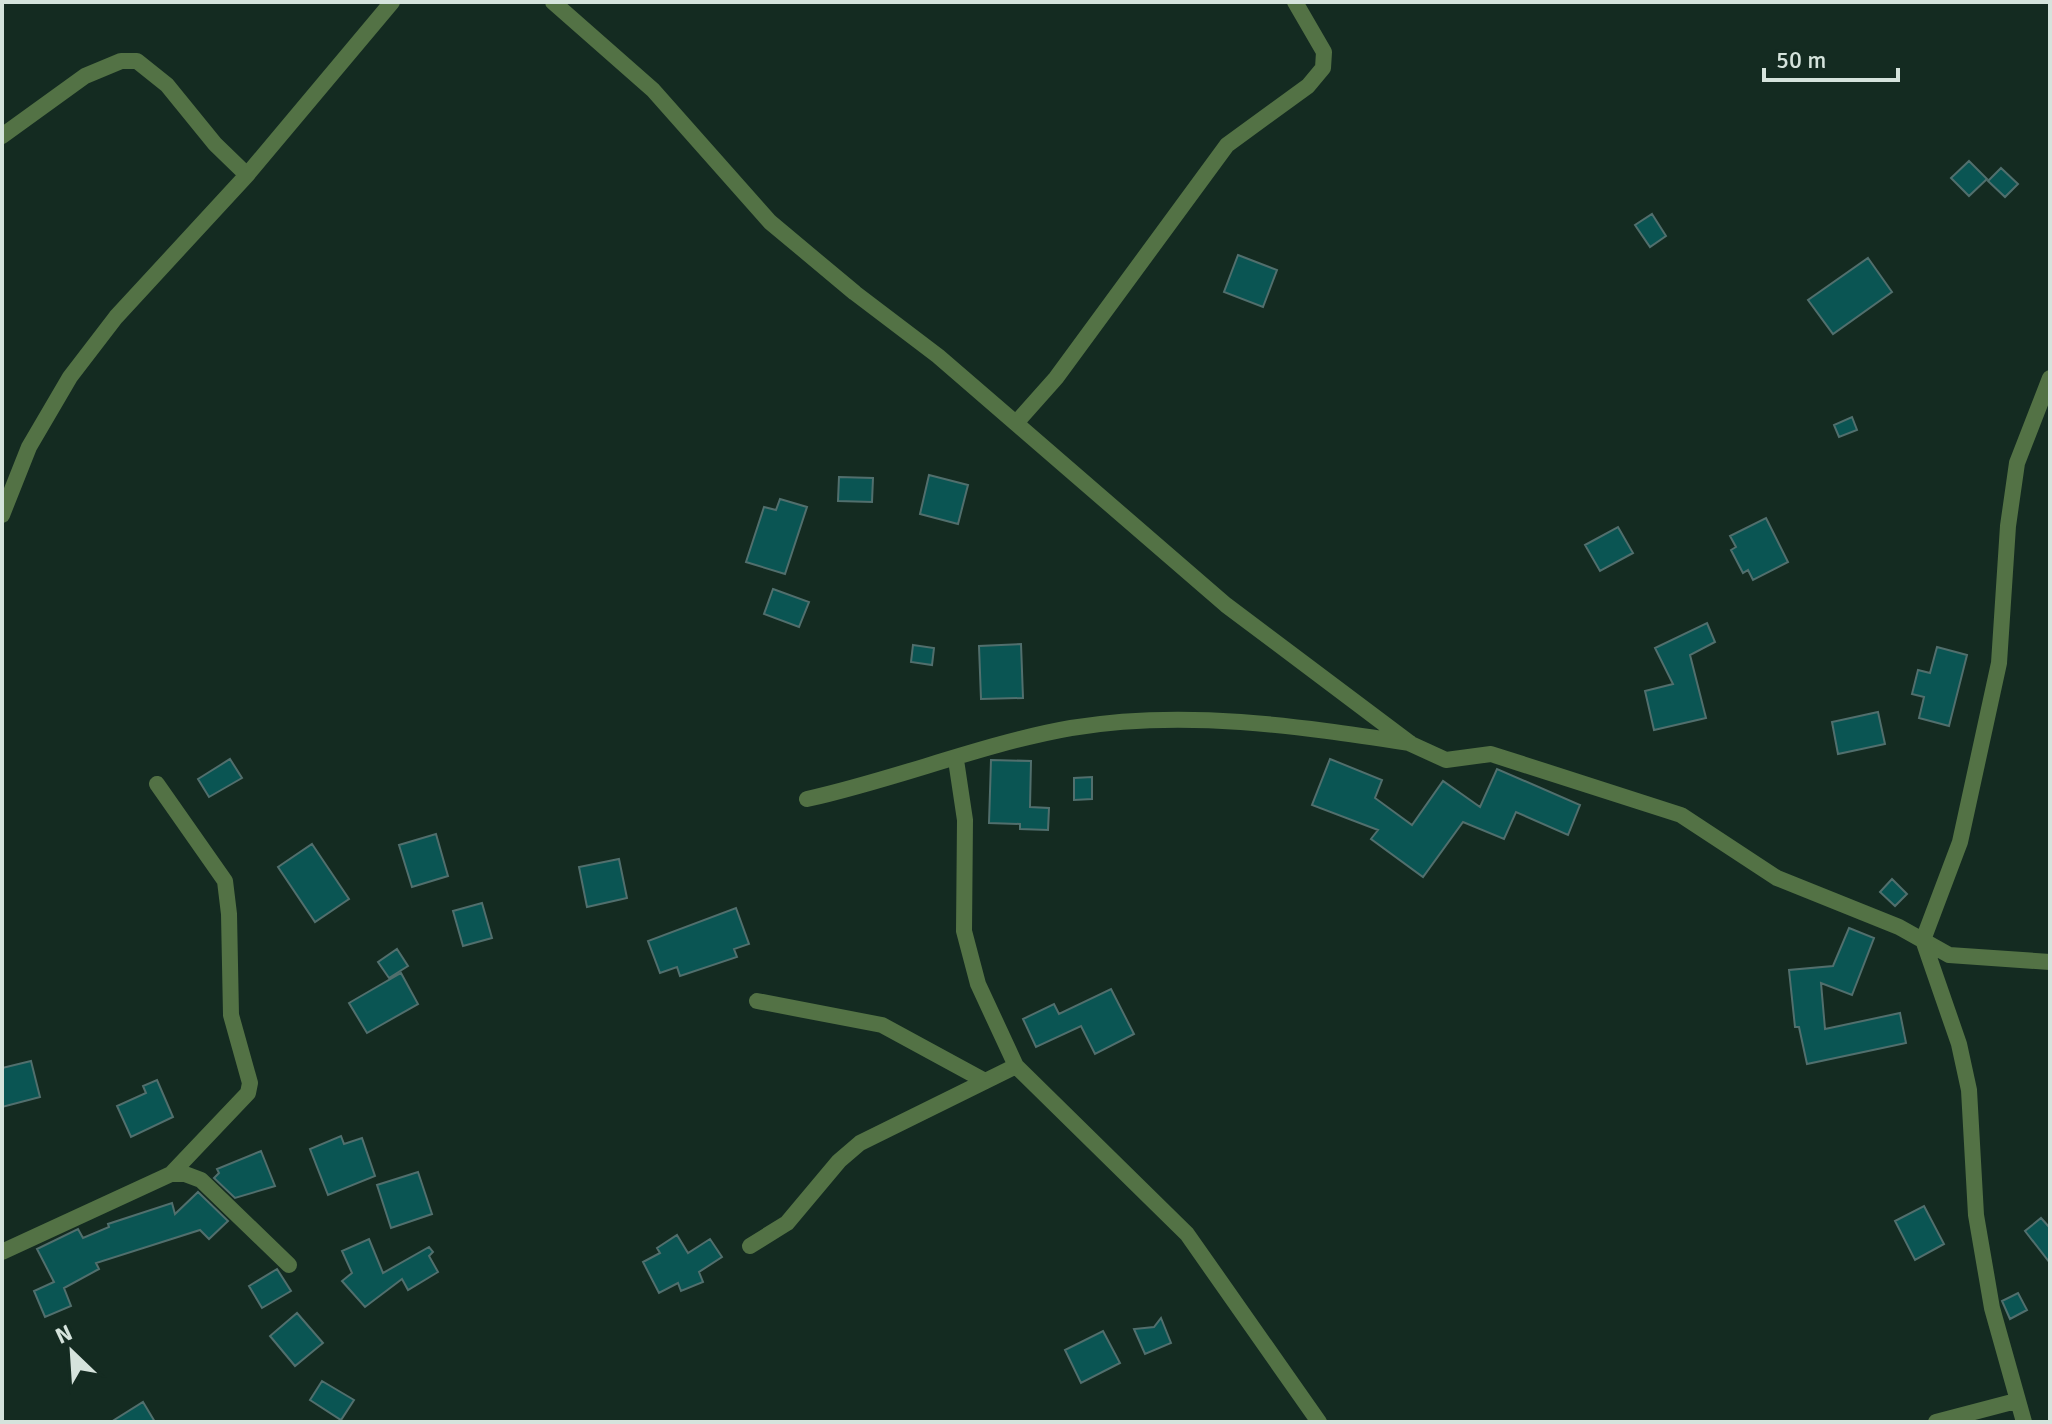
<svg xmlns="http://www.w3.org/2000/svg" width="2052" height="1424" font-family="Signika,sans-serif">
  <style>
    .building { fill: #0a5553; stroke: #516f6d; stroke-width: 2 }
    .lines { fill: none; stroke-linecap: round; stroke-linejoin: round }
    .minor { stroke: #537245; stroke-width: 16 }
  </style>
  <rect width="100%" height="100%" fill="#142b21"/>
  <!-- building -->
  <path class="building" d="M1969,161L1987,179L1969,196L1951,178Z
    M2001,168L2018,184L2005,197L1988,181Z
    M1652,214L1666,236L1650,247L1635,225Z
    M1238,255L1277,270L1263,307L1224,292Z
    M1868,258L1892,292L1833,334L1808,300Z
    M1852,417L1857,430L1839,437L1834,425Z
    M929,475L968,485L958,524L920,514Z
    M839,477L873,478L872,502L838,501Z
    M780,499L807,507L785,574L746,562L764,507L776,510Z
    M1766,518L1788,562L1753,580L1748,570L1743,573L1731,550L1736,547L1730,536Z
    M1618,527L1633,553L1600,571L1585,545Z
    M773,589L809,602L799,627L764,614Z
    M1707,623L1715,642L1690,655L1706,718L1654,730L1645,691L1673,684L1655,648Z
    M1021,644L1023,698L981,699L979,646Z
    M913,645L934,648L932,665L911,662Z
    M1937,647L1967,655L1949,726L1919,718L1924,697L1912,694L1918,670L1930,673Z
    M1878,712L1885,744L1838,754L1832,722Z
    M230,759L242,778L209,797L198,779Z
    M1330,759L1382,780L1375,798L1412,825L1443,781L1480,807L1497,769L1580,805L1568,835L1516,812L1504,839L1463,822L1423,877L1371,839L1378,830L1312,805Z
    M991,760L1031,761L1030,807L1049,808L1048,830L1020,829V824L989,823Z
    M1092,777V799L1074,800V778Z
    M436,834L448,876L412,887L399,845Z
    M312,844L349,899L315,922L278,867Z
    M619,859L627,898L587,907L579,867Z
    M1892,879L1907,894L1895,906L1880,892Z
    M482,903L492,938L463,946L453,911Z
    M736,908L749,944L734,949L737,957L680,976L677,967L660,973L648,941Z
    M1849,928L1874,938L1852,995L1821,983L1825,1029L1900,1013L1906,1043L1807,1064L1799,1027H1795L1789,970L1833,966Z
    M397,949L408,966L389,978L378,962Z
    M401,973L418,1004L367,1033L349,1003Z
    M1111,989L1134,1034L1095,1054L1081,1026L1036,1047L1023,1019L1054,1004L1059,1014Z
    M31,1061L40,1097L2,1107V1068Z
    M157,1080L173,1117L131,1137L117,1106L146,1093L143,1086Z
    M341,1136L344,1144L362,1138L375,1176L328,1195L310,1149Z
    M261,1151L275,1186L235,1198L214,1178L219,1173L217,1169Z
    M418,1172L432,1214L391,1228L377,1185Z
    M198,1192L228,1221L209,1239L200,1230L96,1263L99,1269L64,1288L71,1306L45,1317L34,1291L54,1282L37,1249L78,1229L83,1238L109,1227L108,1224L172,1203L175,1214Z
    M1924,1206L1944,1244L1915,1260L1895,1221Z
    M2041,1218L2050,1228V1263L2025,1231Z
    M677,1235L688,1253L710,1239L722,1257L699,1272L703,1282L681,1291L678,1283L659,1293L643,1262L660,1253L657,1248Z
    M369,1239L383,1273L429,1247L433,1252L429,1256L438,1272L408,1290L402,1279L365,1307L342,1281L352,1273L342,1251Z
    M277,1269L291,1291L262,1308L249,1286Z
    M2018,1293L2027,1310L2010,1319L2002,1301Z
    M297,1313L323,1343L295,1366L270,1336Z
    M1161,1318L1171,1343L1145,1354L1134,1329L1154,1327Z
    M1103,1331L1120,1363L1081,1383L1065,1350Z
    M322,1381L354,1400L341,1420L310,1400Z
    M143,1402L155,1422H111Z"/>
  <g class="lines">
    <!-- minor -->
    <path class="minor" d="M553,2L653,90L770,222L855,293L938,356L1226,605L1411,744L1446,760L1491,754L1681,815L1777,878L1899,927L1949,955L2050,962
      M2,136L85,76L121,61H137L167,85L215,144L247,175
      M1016,423L1056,378L1227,145L1308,86L1323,68L1324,52L1295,2
      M2,515L29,447L70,377L116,317L247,175L392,2
      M956,760L965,820L964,931L978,984L1016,1066L1187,1234L1319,1422
      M157,784L225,881L229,914L231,1015L250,1083L248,1093L171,1174
      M807,799C894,780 985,743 1071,728C1184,709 1298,726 1410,743
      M757,1001L882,1025L985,1081
      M750,1246L787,1223L839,1161L860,1143L1016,1066
      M2,1252L171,1174H185L201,1180L289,1265
      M1936,1422L2016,1401
      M2024,1422L1992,1308L1976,1215L1969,1090L1959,1044L1923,940L1960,842L1999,663L2008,526L2017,463L2050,378"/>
  </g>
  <!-- border -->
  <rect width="2052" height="1424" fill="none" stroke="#d5e3dc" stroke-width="8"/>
  <!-- north arrow -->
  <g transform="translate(72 1352) rotate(335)" stroke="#142b21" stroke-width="6" paint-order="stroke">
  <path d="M0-6L14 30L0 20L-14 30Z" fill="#d5e3dc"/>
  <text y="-12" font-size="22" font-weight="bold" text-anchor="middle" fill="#d5e3dc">N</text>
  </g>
  <!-- scale -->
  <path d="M1764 68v12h134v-12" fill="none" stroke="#d5e3dc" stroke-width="4"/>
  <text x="1776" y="68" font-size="24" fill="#d5e3dc" stroke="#142b21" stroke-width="6" paint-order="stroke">50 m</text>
</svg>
